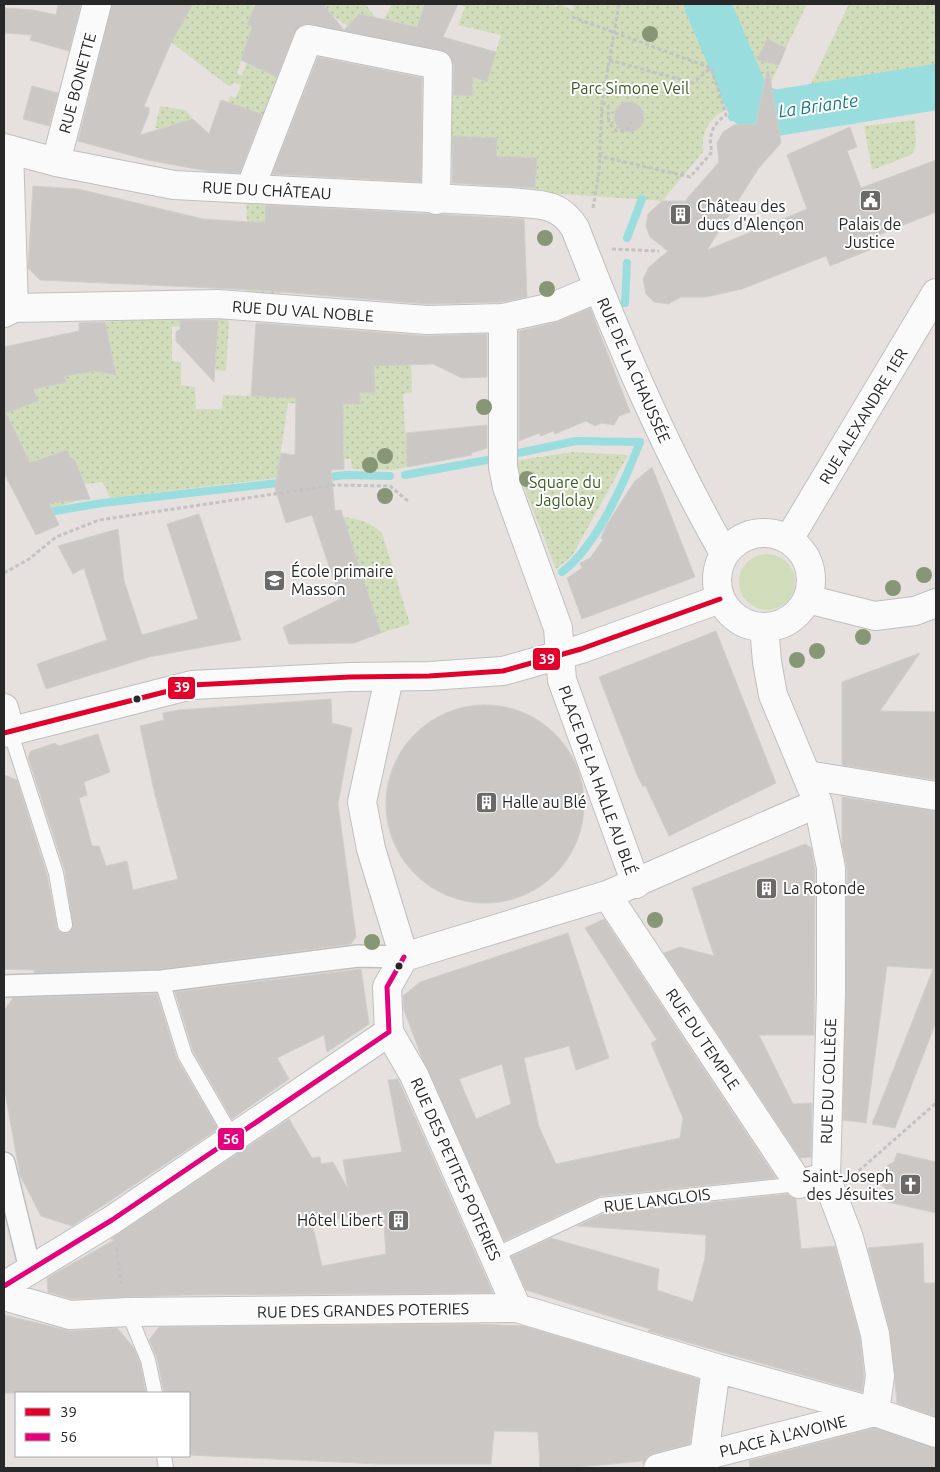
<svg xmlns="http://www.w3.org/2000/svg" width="940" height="1472" font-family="Ubuntu,sans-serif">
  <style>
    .grass { fill: #d1ddba }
    .park { fill: url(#park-dots) }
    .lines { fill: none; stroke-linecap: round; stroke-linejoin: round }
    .stream { stroke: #99dddf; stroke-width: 8 }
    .river { stroke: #99dddf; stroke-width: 46 }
    .building { fill: #cbc7c5; stroke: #d0cdca; fill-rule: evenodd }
    .service-casing { stroke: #c0bfbf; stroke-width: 16 }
    .pedestrian-casing { stroke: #c0bfbf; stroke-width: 24 }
    .minor-casing { stroke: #c0bfbf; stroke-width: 30 }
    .tertiary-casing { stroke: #c0bfbf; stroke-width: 30 }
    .path { stroke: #c4c3c3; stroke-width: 3; stroke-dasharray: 4 2.5; stroke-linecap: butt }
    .service { stroke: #fbfafa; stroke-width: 14 }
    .pedestrian { stroke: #fbfafa; stroke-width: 21 }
    .minor { stroke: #fbfafa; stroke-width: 28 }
    .tertiary { stroke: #fbfafa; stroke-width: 28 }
    .bus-1-casing { stroke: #fff; stroke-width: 9 }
    .bus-2-casing { stroke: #fff; stroke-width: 9 }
    .bus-1 { stroke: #e4002b; stroke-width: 5 }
    .bus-2 { stroke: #e5007d; stroke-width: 5 }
    .tree { fill: #879776 }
    .bus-dot { fill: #282828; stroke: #fff; stroke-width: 2 }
    .labels { text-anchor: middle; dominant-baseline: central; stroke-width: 4; stroke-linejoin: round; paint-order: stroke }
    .street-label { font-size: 16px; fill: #282828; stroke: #fff }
    .park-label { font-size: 16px; fill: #3a5b21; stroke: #fff }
    .poi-label { font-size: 16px; fill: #282828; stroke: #fff; text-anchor: start }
    .water-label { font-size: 18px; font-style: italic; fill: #1b7a88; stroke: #fff }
    .line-badge { stroke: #fff; stroke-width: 2 }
    .badge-label { font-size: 14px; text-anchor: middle; font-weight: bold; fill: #fff }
  </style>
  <defs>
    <pattern id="park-dots" width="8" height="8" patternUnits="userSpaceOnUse" patternTransform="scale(1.25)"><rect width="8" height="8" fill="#d1ddba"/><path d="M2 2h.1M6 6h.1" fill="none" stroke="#b3bea0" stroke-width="1.8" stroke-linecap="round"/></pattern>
  </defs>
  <rect width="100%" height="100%" fill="#e6e1de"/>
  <!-- grass -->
  <path class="grass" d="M739 582a28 28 0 1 1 56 0a28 28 0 1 1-56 0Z"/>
  <!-- park -->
  <path class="park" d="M193,4H250L255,7L247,24L257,29L242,58L237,74L242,75L247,61L284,80L263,135L241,128L228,103L230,96L236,98L241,85L234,82L231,86L227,85L171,42Z
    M323,4H365L376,18L361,15L349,27L332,15Z
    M392,4H425L417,27L384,19Z
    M458,4H551L555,7L561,4L573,11L574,7L570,4H690L718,62L730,108C710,116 701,131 703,152L662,201L534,192L537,158L496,156V138L466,136L465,154L442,153L443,94L472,96L473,77L487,82L501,35L458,25L465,7Z
    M718,4H807L786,48L767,40L757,60L779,65L771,83L765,82L763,90L746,84Z
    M849,4H936V69L809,88Z
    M160,106L185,110L193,119L184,122L182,132L155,128Z
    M915,120L916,146L911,155L872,170L864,126Z
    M246,201L266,202V213L281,272V299L246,297L248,242Z
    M180,318V326L172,327V361L181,362V385L195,387L196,409H222L223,395L288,397L289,368L342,404H360V392L375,393L373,347L411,365L412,392L403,394L407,467L391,470L352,469L351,459H319L344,453V441L323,442L321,406L288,403L277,478L110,498L103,482L84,484L75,460L70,457L67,450L62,452L82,499L51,509L4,451V406L6,412L26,372L66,382L59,363L72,361L75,374L96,371L116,375L105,322Z
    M218,318H229L226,371L215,370Z
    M572,452L628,455L572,556L556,569L514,461Z
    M343,517C359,519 370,522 382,533L410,624L381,633Z"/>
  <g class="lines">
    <!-- stream -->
    <path class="stream" d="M732,117L750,105
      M627,238L642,199
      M625,303L627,263
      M509,455L576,441L640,442C624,483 597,546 562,572
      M405,475L487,460
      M322,478L345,475L390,476
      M55,511L102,503L286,482"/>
    <!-- river -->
    <path class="river" d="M707,4L750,105L775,113L936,87"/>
  </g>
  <!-- building -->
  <path class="building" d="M58,4H81L69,51L30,40L32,35L4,33V8L34,10L56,15Z
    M112,4H193L171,43L144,106L149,108V113L140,135L193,119L209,134L221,100L262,114L240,173L207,171L148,160L78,141Z
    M256,4H323L344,30L359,14L417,27L425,4H458L443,37L496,52L487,82L473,77L472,96L453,95L454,65L447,52L304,24L294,33L277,77L241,60L252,27L247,24Z
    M767,39L786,48L779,65L757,60Z
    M318,57L422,78L421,182L272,174Z
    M767,71H769L781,143L758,169L707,250L807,209L787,155L850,127L857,147L847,151L861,188L936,160V212L869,239L872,249L830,266L826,256L742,289L706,297H681L668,304L654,302L646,294L643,279L649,267L668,251L650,237L646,227L648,214L662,201H685L719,162L717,143L723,132L734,125L756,124Z
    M32,86L58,93L49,126L23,119Z
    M614 117a15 15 0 1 1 30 0a15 15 0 1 1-30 0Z
    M453,136L497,138L496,156L537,158L535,188L452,183Z
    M33,186L78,189L203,219L265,223L266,205L524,219L527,297L501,302L427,304L258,290L40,280L28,268Z
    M590,308L630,412L619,416L614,425L602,423L595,426L586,421L555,434L553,431L541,436L539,433L519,441V331L557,322Z
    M180,320H218L214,382L176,341V332L180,329Z
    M105,322L116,375L96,371L64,376L66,382L33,389L38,401L6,413L30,463L67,450L70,457L75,460L90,499L49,503L59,525L36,535L4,473V347L79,331V323Z
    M256,323L426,336L487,334V377L462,378L433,364L374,366L375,393L360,392V404H343L344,469L331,470L335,511L341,510L381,633L354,643L289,644L283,627L340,599L312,515L286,523L275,488L281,453L295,455L296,398L251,396Z
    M487,425V448L471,453L472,455L407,467L406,433Z
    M652,467L695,577L582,619L567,578L582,568L580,563L590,558L603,540L601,538L606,526L634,482Z
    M199,514L241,640L149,657L46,689L37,664L107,640L84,568L73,574L58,546L118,529L124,581L142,635L198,619L167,524Z
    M716,631L776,783L669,836L645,785L643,787L637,775L599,677Z
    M920,653L880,711L936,712V780L842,765V682Z
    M331,699L332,723L352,728L338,804L356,937L351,944L161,969L33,973L36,970L4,969V775L17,780L47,875L57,927L59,931L66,934L73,928L65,871L28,757L31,751L55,743L59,746L98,734L110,772L84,782L87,795L79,798L92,846H99L106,866L127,861L133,890L178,879L155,795L140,726L164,720L163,713L179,710Z
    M386 804a99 99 0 1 1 198 0a99 99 0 1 1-198 0Z
    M842,797L936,811V1022L895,1128L872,1124L933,969L887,966L866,1123L843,1120L847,868L842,844Z
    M805,844L811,848L815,870L814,1035H759L793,1104L812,1103L811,1157L800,1158L664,953L680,947L714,956L692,888Z
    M604,919L776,1178L600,1196L504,1241L422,1058L404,1010L403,996L420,982L568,933L609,1058L576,1070L569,1046L524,1058L539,1127L556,1164L680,1138L683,1118L651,1043L657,1040L585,928ZM502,1064L511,1104L476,1119L459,1079Z
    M361,969L369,1024L327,1052L324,1035L277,1058L289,1079L232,1119L193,1051L175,992Z
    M157,994L177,1059L218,1129L72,1226L41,1216L20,1175L4,1087V1010L13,998Z
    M398,1079L493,1293L186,1295L72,1299L48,1292L47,1278L114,1240L111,1239L289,1119L312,1158L320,1157L321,1164L333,1162L348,1189L343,1160L402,1152L388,1080ZM383,1211L386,1254L322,1266L312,1223Z
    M897,1153L936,1162V1213L888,1202L887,1190L882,1185L888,1165L894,1162Z
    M788,1194L796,1199L801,1249L835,1246L860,1337L864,1376L862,1392L648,1331L650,1329L526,1290L511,1257L551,1238L659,1269L657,1290L693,1302L705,1258L706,1235L577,1226L603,1214Z
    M923,1243L924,1283H936V1417L897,1403L890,1332L868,1248Z
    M4,1315L70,1331L117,1328L134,1348L140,1363L146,1393H4Z
    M474,1324L524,1326L699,1379L690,1444L654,1453L647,1457L643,1464V1461L569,1468H540L538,1432L494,1431L491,1464H379L189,1455V1393H164L157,1358L149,1340L159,1327Z
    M874,1428L936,1448V1468H750L749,1461Z"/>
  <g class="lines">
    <defs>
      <path id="service" d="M10,731L56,873L65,925
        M162,981L185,1055L233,1138
        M495,1255L601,1205L799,1184
        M128,1312L148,1360L155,1393
        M164,1456L166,1468"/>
      <path id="pedestrian" d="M4,986L162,981L358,956L404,957
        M4,1163L30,1269"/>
      <path id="minor" d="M4,148L56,162L174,185L509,202C537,205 558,201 575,228C618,339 665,450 724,553
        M9,150L14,308
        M56,162L97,4
        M250,189L308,39L438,65L436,200
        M4,313L14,308L218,304L427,320L503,318L553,307L598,288
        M503,318V467L507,487L558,628L562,680L636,884
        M789,539L936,293
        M764,627L767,662L773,695L818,803L831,868V994L826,1177L849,1238L875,1334L880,1376L875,1412
        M389,678L362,802L371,849L404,957
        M4,708L10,731
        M807,775L936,796
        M607,895L799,1184L826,1177
        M404,957L607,895L818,803
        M389,1032L414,1075L517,1308
        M4,1286L112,1220L389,1032L387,987L404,957
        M4,1296L70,1315L128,1312L517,1308L716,1368
        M875,1412L704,1456L716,1368L875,1412L936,1433
        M658,1468L704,1456"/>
      <path id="tertiary" d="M717 580a47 47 0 1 1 94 0a47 47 0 1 1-94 0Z
        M807,599L875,616L915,611L936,603
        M4,733L192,685L350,677L429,676L503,671L581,649L720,599"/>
    </defs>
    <!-- service casing -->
    <use href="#service" class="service-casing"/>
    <!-- pedestrian casing -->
    <use href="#pedestrian" class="pedestrian-casing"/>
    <!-- minor casing -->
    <use href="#minor" class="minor-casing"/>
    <!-- tertiary casing -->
    <use href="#tertiary" class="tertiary-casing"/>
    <!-- path -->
    <path class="path" d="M572,17L711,68L726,115C712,125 708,135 712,152L690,177L599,156
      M609,60L693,83L711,68
      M602,102L608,106L609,123L616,131H625L630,126L631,119
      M593,208L599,173L602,102L619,4
      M612,249L659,251
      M4,573L29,559L56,537L99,520L335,485L390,486L409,502
      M854,1175L936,1103
      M116,1248L122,1287"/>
    <!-- service -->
    <use href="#service" class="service"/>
    <!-- pedestrian -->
    <use href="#pedestrian" class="pedestrian"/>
    <!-- minor -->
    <use href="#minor" class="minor"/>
    <!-- tertiary -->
    <use href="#tertiary" class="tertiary"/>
    <defs>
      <path id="bus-1" d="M4,733L192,685L350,677L429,676L503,671L581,649L720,599"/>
      <path id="bus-2" d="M4,1286L112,1220L389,1032L387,987L404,957"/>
    </defs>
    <!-- bus-1 casing -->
    <use href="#bus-1" class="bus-1-casing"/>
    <!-- bus-2 casing -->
    <use href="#bus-2" class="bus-2-casing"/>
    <!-- bus-1 -->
    <use href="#bus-1" class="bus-1"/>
    <!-- bus-2 -->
    <use href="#bus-2" class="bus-2"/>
  </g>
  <!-- trees -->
  <g class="tree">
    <circle cx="650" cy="34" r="8"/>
    <circle cx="545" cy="238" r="8"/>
    <circle cx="547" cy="289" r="8"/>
    <circle cx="484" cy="407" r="8"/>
    <circle cx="385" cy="456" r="8"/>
    <circle cx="370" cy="465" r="8"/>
    <circle cx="527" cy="479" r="8"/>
    <circle cx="385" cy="496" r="8"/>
    <circle cx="924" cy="575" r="8"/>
    <circle cx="893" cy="588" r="8"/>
    <circle cx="863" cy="637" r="8"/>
    <circle cx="817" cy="651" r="8"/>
    <circle cx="797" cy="660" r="8"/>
    <circle cx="655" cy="920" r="8"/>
    <circle cx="372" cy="942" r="8"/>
  </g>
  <!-- icons -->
  <defs>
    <symbol id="civic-square" viewBox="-11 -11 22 22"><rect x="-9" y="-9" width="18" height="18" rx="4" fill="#6a6968" stroke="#fff"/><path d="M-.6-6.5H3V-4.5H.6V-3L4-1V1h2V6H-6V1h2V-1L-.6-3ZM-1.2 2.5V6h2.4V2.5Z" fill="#fff"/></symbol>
    <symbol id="building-square" viewBox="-11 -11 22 22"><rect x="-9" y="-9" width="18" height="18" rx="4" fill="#6a6968" stroke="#fff"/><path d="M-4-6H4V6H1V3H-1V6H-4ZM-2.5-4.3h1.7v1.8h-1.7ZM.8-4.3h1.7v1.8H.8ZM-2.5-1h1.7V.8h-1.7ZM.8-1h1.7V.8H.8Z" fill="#fff"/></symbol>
    <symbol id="school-square" viewBox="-11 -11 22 22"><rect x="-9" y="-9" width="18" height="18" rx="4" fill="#6a6968" stroke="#fff"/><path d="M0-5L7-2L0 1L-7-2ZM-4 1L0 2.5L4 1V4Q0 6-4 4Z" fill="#fff"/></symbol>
    <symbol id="church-square" viewBox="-11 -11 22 22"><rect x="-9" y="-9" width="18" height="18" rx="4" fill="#6a6968" stroke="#fff"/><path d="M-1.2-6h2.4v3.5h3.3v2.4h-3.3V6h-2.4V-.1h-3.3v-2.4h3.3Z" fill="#fff"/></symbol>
  </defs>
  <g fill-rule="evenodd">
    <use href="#civic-square" x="858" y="188" width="25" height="25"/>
    <use href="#building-square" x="668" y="202" width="25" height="25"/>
    <use href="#school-square" x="262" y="568" width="25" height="25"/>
    <use href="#building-square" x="474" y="790" width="25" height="25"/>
    <use href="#building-square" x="754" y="876" width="25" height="25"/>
    <use href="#church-square" x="898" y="1172" width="25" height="25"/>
    <use href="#building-square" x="386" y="1208" width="25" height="25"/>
  </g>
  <!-- markers -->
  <g class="bus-dot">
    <circle cx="137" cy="699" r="4.5"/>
    <circle cx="399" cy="966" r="4.5"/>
  </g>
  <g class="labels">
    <!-- street labels -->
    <g class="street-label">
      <text transform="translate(77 83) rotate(-75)">RUE BONETTE</text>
      <text transform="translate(267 190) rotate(3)">RUE DU CHÂTEAU</text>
      <text transform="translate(303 311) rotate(4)">RUE DU VAL NOBLE</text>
      <text transform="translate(634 370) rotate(66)">RUE DE LA CHAUSSÉE</text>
      <text transform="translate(863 416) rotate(-59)">RUE ALEXANDRE 1ER</text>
      <text transform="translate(598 780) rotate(70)">PLACE DE LA HALLE AU BLÉ</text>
      <text transform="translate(703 1039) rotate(56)">RUE DU TEMPLE</text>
      <text transform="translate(828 1081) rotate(-88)">RUE DU COLLÈGE</text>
      <text transform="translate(456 1169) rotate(66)">RUE DES PETITES POTERIES</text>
      <text transform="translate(657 1200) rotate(-7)">RUE LANGLOIS</text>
      <text transform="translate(363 1310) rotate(-1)">RUE DES GRANDES POTERIES</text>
      <text transform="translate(783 1436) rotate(-14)">PLACE À L'AVOINE</text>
    </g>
    <!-- park labels -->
    <g class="park-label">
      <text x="630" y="88">Parc Simone Veil</text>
      <text x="565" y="482">Square du<tspan x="565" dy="18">Jaglolay</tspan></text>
    </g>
    <!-- poi labels -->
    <g class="poi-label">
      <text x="697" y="206">Château des<tspan x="697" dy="18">ducs d'Alençon</tspan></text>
      <text x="870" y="224" text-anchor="middle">Palais de<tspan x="870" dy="18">Justice</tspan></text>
      <text x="291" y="571">École primaire<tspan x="291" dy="18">Masson</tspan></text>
      <text x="502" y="802">Halle au Blé</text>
      <text x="783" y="888">La Rotonde</text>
      <text x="894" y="1176" text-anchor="end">Saint-Joseph<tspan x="894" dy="18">des Jésuites</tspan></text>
      <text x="383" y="1220" text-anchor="end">Hôtel Libert</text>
    </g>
    <!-- water labels -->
    <g class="water-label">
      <text transform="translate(818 105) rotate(-8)">La Briante</text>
    </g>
  </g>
  <g class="line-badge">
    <rect x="532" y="647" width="29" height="24" rx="5" fill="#e4002b"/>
    <rect x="167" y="676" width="29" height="24" rx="5" fill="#e4002b"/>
    <rect x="217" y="1127" width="28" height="24" rx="5" fill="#e5007d"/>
  </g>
  <g class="badge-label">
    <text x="547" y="664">39</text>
    <text x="182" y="692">39</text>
    <text x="231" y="1144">56</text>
  </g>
  <!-- border -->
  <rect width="940" height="1472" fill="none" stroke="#282828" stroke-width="10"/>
  <!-- legend -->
  <rect x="15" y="1392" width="175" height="65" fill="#ffffff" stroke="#a9a9a9"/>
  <rect x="25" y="1408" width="25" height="8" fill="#e4002b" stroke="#a9a9a9"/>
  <text x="60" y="1417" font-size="15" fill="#282828">39</text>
  <rect x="25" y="1433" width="25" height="8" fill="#e5007d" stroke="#a9a9a9"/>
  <text x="60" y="1442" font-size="15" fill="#282828">56</text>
</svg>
